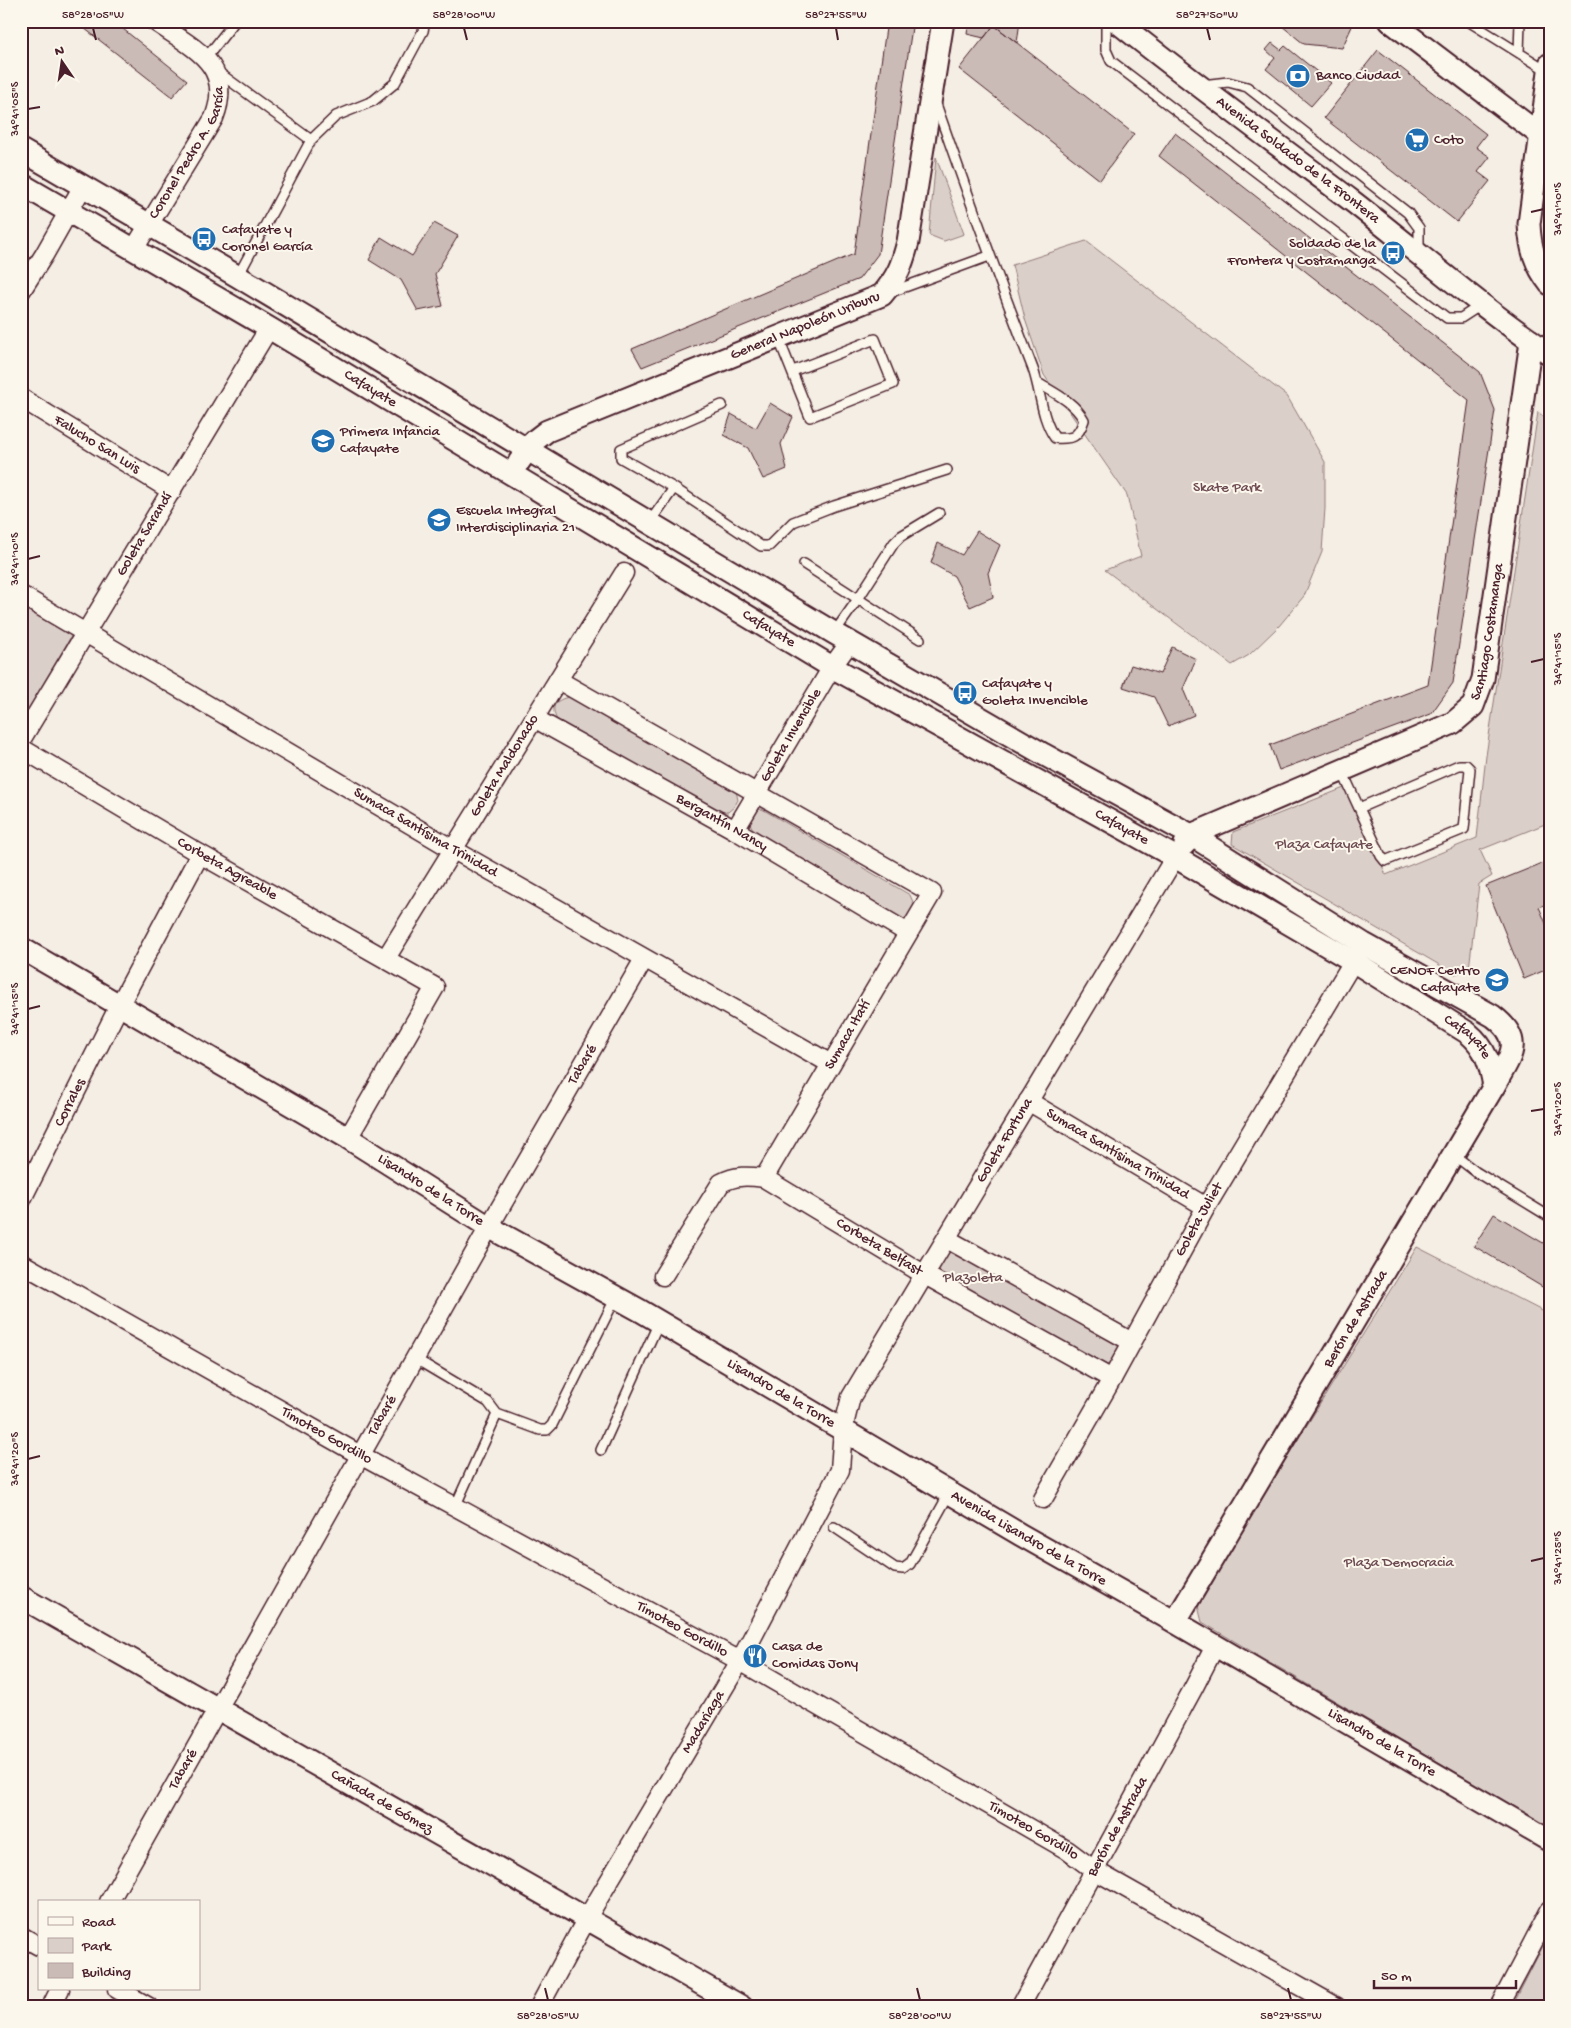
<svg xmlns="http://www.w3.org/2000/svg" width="1571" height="2028" font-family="'Gochi Hand',sans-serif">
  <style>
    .green { fill: #dbd0c9; stroke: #92787a }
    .building { fill: #cabbb6; stroke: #4a1f2b }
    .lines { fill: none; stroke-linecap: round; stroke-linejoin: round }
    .service-casing { stroke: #4a1f2b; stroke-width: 12 }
    .minor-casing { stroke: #4a1f2b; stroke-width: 21 }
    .tertiary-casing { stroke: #4a1f2b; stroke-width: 25 }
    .service { stroke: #fbf7ec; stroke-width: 9 }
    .minor { stroke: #fbf7ec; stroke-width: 18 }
    .tertiary { stroke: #fbf7ec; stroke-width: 21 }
    .ticks { fill: none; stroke: #4a1f2b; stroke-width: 2 }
    .labels { text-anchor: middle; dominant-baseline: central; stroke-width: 4; stroke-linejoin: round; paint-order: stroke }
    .poi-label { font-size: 15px; fill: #4a1f2b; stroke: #fbf7ec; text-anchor: start }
    .street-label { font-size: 15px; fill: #4a1f2b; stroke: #fbf7ec }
    .park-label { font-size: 15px; fill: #6e4b52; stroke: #fbf7ec }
    .neatline { fill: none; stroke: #4a1f2b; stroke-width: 2 }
    .ticks-label { font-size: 12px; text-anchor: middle; fill: #4a1f2b }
  </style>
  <rect width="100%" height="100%" fill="#f4eee4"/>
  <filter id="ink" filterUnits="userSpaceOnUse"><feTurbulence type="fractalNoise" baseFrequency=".02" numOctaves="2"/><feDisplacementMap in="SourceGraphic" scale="10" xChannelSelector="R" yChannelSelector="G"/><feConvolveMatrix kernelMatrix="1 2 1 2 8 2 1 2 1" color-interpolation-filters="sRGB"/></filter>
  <g filter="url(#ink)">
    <!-- green -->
    <path class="green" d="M936,157L964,234L944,241L929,235Z
      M1086,241L1287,396L1325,462V508L1322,552L1304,596L1279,626L1249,655L1232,665L1105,570L1141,556L1127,495L1044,375L1025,319L1012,265Z
      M1538,412L1550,422V822L1480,850L1492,876L1479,884L1469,969L1455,974L1232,844L1233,832L1349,786L1386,875L1477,838L1486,756Z
      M22,605L73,633L21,722V607Z
      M569,697L736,791L738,800L734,807L728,812L718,811L557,720C550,706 555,700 569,697Z
      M762,809L910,895L916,909L913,917L905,921L899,920L753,829L749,822L755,810Z
      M947,1239L1132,1342L1112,1379L925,1275Z
      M1417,1247L1550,1315V1828L1202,1622L1198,1606L1207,1587Z
      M1550,1932V2007H1512Z"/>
    <!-- building -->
    <path class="building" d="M75,21H113L187,80L172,97Z
      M887,21H913L878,254L859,279L642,367L632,349L854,254Z
      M969,21H1020L1017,43L994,25L984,38L967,34Z
      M1276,21H1353L1354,22L1342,48L1304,44Z
      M994,25L1134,134L1100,180L959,69Z
      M1272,43L1281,50L1285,46L1331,83L1311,106L1266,69L1275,58L1266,50Z
      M1378,50L1486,134L1476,147L1490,157L1478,172L1490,181L1457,222L1324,118Z
      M1175,133L1480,372L1495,410L1453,683L1431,714L1279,770L1270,745L1428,685L1469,400L1159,156Z
      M434,223L458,236L435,274L443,306L418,311L401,280L369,260L381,237L412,256Z
      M770,403L793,417L781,444L787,469L763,479L748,448L724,435L731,414L756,428Z
      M977,531L1000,545L988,573L993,597L970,607L954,576L931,563L938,543L962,555Z
      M1172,647L1196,659L1183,689L1194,715L1168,726L1154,697L1123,687L1131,665L1160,674Z
      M1550,860V903L1539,907L1550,933V968L1524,979L1486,886Z
      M1494,1214L1550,1247V1278L1544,1288L1474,1246Z"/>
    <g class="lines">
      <defs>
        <path id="service" d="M1106,21V50L1111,61L1447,318H1461L1481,305
          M1468,21L1548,71
          M1519,53L1520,21
          M206,58L235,21
          M218,72L311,140
          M1202,85L1228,82L1247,87L1408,213L1419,228V251
          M936,104C967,193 999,281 1033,369C1041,392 1041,418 1055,438C1073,439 1078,438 1084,420C1074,402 1056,394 1038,383
          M238,276L311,140L336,116L373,101L395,83L423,31L425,21
          M891,292L989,256
          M778,337L810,417L893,384L875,339L793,371
          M674,488L621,458V449L722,405
          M649,523L674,488L761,546H769L793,522L834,506L947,470
          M804,564L920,639
          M834,633L858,599L894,543L901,536L939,513
          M1459,765H1466L1470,769L1464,829L1385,861L1381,856L1359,808Z
          M1342,771L1359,808
          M1454,1155L1476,1172L1550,1217
          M414,1358L488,1402L497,1414L540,1430H547L552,1425L616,1297
          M601,1450L659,1322
          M455,1507L497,1414
          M834,1527L895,1568L903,1569L910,1564L950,1492"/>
        <g id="minor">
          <path id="s1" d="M134,249L214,118C235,64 191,47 154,21"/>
          <path d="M21,291L44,255L83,186"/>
          <path id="s2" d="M21,398L172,491"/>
          <path id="s3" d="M21,595L454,850L831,1064"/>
          <path d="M558,680L932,893L764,1178"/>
          <path id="s4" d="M534,718L735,830L908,933"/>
          <path id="s5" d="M21,740L269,328"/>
          <path id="s6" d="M21,748L200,854L435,987L348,1138"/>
          <path id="s7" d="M735,830L832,667L850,642"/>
          <path id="s8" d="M386,958L624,573"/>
          <path id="s9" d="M1028,1101L1206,1207"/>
          <path id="s10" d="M21,1201L120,1004L200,854"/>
          <path d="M947,1239L1132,1342"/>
          <path id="s11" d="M21,1263L360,1455L740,1661L1067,1850L1094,1870L1337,2007"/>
          <path id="s12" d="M663,1276L721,1183C736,1175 748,1176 764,1178L925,1275L1112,1379"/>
          <path id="s13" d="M1043,1499L1112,1379L1206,1207L1360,950"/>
          <path id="s14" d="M109,1902L489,1227L644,959"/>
          <path d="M21,1936L39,1946"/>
          <path d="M117,1989L149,2007"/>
          <path d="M51,2007L60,1989"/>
          <path id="s15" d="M539,2007L587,1918L740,1661L840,1470L843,1429L851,1397L1175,857"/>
          <path id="s16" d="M1020,2007L1194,1687L1215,1646"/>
          <path d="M1499,2007L1550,1910"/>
        </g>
        <g id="tertiary">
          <path id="s17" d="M1116,21C1193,83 1273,141 1352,201C1418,252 1480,307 1550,354"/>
          <path d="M1390,21L1539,134"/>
          <path d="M1550,64L1529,224C1530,247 1535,265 1550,284"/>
          <path d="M21,150L237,276L834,633L1043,754L1191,835L1364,944L1493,1016C1526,1041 1510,1057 1494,1086L1175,1622"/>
          <path id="s18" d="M21,184L269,328L832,667L1175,857L1353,961L1468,1033C1486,1048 1490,1064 1494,1086"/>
          <path id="s19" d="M519,462L534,441L547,431L882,295C898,276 902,265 908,242L943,21"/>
          <path id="s20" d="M1185,844L1191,835L1453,723L1473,706L1483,679L1531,341"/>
          <path id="s21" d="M21,948L348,1138L489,1227L641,1311L1021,1535L1175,1622L1550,1841"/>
          <path id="s22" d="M21,1597L742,2007"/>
        </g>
      </defs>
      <!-- service casing -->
      <use href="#service" class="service-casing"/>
      <!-- minor casing -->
      <use href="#minor" class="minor-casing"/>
      <!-- tertiary casing -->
      <use href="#tertiary" class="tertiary-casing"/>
      <!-- service -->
      <use href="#service" class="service"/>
      <!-- minor -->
      <use href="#minor" class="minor"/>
      <!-- tertiary -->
      <use href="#tertiary" class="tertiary"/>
    </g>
  </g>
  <!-- ticks -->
  <path class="ticks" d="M93,28L96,40M464,28L467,40M836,28L838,40M1207,28L1210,40M28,109L40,107M1531,212L1544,209M28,559L40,556M1531,662L1544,659M28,1009L40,1006M1531,1111L1544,1109M28,1459L40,1456M1531,1561L1544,1558M545,1988L548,2000M917,1988L920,2000M1288,1988L1291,2000"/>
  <!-- icons -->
  <defs>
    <symbol id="bank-disc" viewBox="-11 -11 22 22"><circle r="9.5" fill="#1f6fb2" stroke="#fbf7ec"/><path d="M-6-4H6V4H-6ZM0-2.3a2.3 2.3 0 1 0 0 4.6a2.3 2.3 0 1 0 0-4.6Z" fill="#fff"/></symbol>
    <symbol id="supermarket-disc" viewBox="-11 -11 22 22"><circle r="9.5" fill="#1f6fb2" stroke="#fbf7ec"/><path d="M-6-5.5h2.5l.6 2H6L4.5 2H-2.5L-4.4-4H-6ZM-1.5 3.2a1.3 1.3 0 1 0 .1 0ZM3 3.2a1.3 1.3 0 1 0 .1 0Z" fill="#fff"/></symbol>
    <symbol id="bus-disc" viewBox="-11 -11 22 22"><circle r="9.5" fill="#1f6fb2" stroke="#fbf7ec"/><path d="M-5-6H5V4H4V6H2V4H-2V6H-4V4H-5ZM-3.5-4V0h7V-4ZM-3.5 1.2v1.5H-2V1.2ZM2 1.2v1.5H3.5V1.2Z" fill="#fff"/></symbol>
    <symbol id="school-disc" viewBox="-11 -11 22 22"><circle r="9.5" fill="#1f6fb2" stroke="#fbf7ec"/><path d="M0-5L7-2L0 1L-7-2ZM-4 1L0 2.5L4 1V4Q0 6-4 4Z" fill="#fff"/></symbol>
    <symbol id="restaurant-disc" viewBox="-11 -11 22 22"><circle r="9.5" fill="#1f6fb2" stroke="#fbf7ec"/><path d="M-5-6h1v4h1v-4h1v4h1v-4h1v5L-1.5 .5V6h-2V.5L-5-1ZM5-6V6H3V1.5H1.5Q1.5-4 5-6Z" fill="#fff"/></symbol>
  </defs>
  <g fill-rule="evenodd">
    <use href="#bank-disc" x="1284" y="62" width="28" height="28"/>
    <use href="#supermarket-disc" x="1403" y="126" width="28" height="28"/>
    <use href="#bus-disc" x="190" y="225" width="28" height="28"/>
    <use href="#bus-disc" x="1379" y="239" width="28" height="28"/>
    <use href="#school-disc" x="309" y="427" width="28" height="28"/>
    <use href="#school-disc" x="425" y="506" width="28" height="28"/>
    <use href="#bus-disc" x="951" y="679" width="28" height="28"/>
    <use href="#school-disc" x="1483" y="966" width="28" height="28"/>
    <use href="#restaurant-disc" x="741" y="1642" width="28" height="28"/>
  </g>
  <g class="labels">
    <!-- poi labels -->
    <g class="poi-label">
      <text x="1316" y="76">Banco Ciudad</text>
      <text x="1434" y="140">Coto</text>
      <text x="222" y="230">Cafayate y<tspan x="222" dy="17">Coronel García</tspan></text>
      <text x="1376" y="244" text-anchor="end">Soldado de la<tspan x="1376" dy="17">Frontera y Costamanga</tspan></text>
      <text x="340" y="432">Primera Infancia<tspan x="340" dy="17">Cafayate</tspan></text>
      <text x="456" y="511">Escuela Integral<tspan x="456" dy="17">Interdisciplinaria 21</tspan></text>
      <text x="982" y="684">Cafayate y<tspan x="982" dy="17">Goleta Invencible</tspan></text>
      <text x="1480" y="971" text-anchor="end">CENOF Centro<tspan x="1480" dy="17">Cafayate</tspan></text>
      <text x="772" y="1647">Casa de<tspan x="772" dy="17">Comidas Jony</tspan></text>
    </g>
    <!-- street labels -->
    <g class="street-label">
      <text stroke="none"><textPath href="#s1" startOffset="111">Coronel Pedro A. García</textPath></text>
      <text stroke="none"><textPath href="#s17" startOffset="229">Avenida Soldado de la Frontera</textPath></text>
      <text stroke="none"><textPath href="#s19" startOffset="321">General Napoleón Uriburu</textPath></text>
      <text stroke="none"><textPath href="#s18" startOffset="405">Cafayate</textPath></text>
      <text stroke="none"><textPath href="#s2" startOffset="89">Falucho San Luis</textPath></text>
      <text stroke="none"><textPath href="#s5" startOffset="240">Goleta Sarandí</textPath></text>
      <text stroke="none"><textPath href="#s18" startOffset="870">Cafayate</textPath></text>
      <text stroke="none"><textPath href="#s20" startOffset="398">Santiago Costamanga</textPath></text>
      <text stroke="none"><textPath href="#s7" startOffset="110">Goleta Invencible</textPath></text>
      <text stroke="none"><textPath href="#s8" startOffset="226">Goleta Maldonado</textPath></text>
      <text stroke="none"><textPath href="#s4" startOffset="215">Bergantín Nancy</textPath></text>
      <text stroke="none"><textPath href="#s18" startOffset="1275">Cafayate</textPath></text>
      <text stroke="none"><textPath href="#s3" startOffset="469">Sumaca Santísima Trinidad</textPath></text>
      <text stroke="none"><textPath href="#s6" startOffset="239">Corbeta Agreable</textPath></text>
      <text transform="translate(848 1035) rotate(-60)">Sumaca Itatí</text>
      <text stroke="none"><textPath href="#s18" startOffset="1680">Cafayate</textPath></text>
      <text stroke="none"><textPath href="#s14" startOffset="962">Tabaré</textPath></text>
      <text stroke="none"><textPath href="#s10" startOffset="110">Corrales</textPath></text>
      <text stroke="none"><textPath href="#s15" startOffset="989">Goleta Fortuna</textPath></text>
      <text stroke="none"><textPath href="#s9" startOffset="104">Sumaca Santísima Trinidad</textPath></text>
      <text stroke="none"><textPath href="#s21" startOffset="476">Lisandro de la Torre</textPath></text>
      <text stroke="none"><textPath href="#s13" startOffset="320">Goleta Juliet</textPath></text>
      <text stroke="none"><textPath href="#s12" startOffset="288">Corbeta Belfast</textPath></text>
      <text transform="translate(1356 1319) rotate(-59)">Berón de Astrada</text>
      <text stroke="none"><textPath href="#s21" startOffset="881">Lisandro de la Torre</textPath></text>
      <text stroke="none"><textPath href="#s14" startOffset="558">Tabaré</textPath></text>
      <text stroke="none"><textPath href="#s11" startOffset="351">Timoteo Gordillo</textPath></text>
      <text stroke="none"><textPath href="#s21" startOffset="1168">Avenida Lisandro de la Torre</textPath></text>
      <text stroke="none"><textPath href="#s11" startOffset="756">Timoteo Gordillo</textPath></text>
      <text stroke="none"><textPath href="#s15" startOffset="329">Madariaga</textPath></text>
      <text stroke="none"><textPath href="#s21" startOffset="1576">Lisandro de la Torre</textPath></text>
      <text stroke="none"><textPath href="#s14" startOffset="152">Tabaré</textPath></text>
      <text stroke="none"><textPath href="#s22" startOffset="415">Cañada de Gómez</textPath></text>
      <text stroke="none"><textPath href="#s16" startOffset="205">Berón de Astrada</textPath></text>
      <text stroke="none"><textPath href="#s11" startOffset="1161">Timoteo Gordillo</textPath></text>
    </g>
    <!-- park labels -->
    <g class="park-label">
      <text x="1227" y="488">Skate Park</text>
      <text x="1324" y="845">Plaza Cafayate</text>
      <text x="973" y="1278">Plazoleta</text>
      <text x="1399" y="1563">Plaza Democracia</text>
    </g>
  </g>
  <!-- margin -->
  <rect width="1571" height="2028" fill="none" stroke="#fbf7ec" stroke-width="55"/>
  <!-- legend -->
  <rect x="38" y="1900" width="162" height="90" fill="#fbf7ec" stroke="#b4a19f"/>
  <rect x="48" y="1917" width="25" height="8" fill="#fbf7ec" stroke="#b4a19f"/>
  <text x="82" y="1926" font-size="15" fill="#4a1f2b">Road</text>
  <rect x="48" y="1938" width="25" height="15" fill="#dbd0c9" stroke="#b4a19f"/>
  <text x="82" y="1950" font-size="15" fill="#4a1f2b">Park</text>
  <rect x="48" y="1963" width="25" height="15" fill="#cabbb6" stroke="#b4a19f"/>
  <text x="82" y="1976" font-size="15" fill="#4a1f2b">Building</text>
  <!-- north arrow -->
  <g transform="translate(62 62) rotate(347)" stroke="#fbf7ec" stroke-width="4" paint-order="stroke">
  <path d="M0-4L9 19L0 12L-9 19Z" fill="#4a1f2b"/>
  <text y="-8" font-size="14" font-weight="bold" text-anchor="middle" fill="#4a1f2b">N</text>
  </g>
  <!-- scale -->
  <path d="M1374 1980v8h142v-8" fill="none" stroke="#4a1f2b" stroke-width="2.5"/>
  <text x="1381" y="1980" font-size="15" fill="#4a1f2b" stroke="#fbf7ec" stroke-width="4" paint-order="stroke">50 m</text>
  <rect x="28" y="28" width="1516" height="1972" class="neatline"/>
  <g class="ticks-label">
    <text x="93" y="18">58°28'05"W</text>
    <text x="464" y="18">58°28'00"W</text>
    <text x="836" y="18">58°27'55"W</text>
    <text x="1207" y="18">58°27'50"W</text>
    <text transform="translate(14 109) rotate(-90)" y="4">34°41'05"S</text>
    <text transform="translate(1557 209) rotate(-90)" y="4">34°41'10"S</text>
    <text transform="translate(14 559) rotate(-90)" y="4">34°41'10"S</text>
    <text transform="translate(1557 659) rotate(-90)" y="4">34°41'15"S</text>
    <text transform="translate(14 1009) rotate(-90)" y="4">34°41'15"S</text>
    <text transform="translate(1557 1109) rotate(-90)" y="4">34°41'20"S</text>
    <text transform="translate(14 1459) rotate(-90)" y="4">34°41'20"S</text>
    <text transform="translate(1557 1558) rotate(-90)" y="4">34°41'25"S</text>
    <text x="548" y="2019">58°28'05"W</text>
    <text x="920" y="2019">58°28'00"W</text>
    <text x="1291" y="2019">58°27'55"W</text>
  </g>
</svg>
